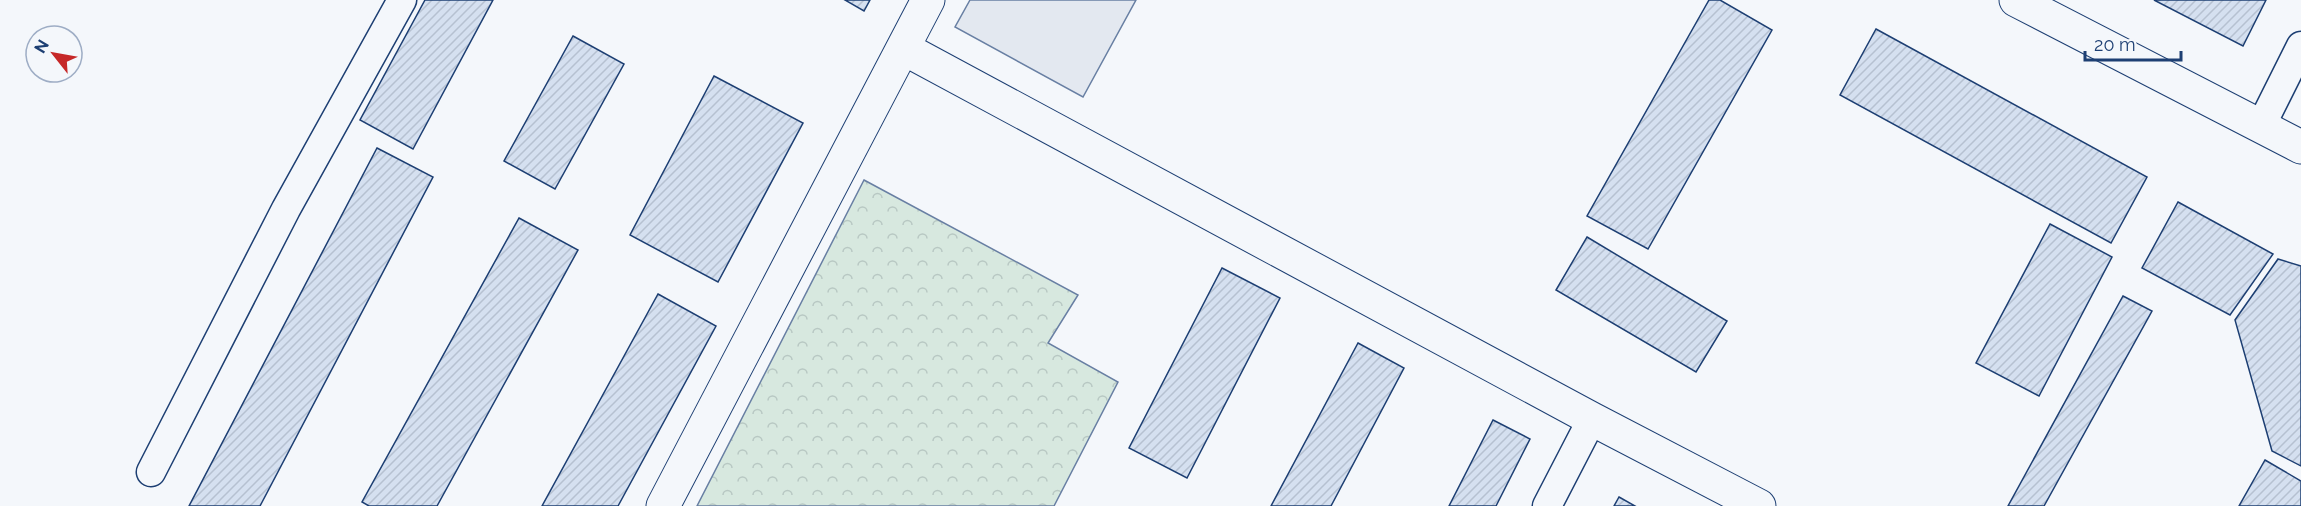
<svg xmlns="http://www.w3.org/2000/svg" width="2301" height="506" font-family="Raleway,sans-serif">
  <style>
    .park { fill: url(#park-crowns); stroke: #687fa3; stroke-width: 1.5 }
    .parking { fill: #e3e8f0; stroke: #687fa3; stroke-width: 1.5 }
    .building { fill: url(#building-hatch); stroke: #1d3f73; stroke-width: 1.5 }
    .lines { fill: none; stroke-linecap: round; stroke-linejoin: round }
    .minor-casing { stroke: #1d3f73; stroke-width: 31 }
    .tertiary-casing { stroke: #1d3f73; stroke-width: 35 }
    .trunk-casing { stroke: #1d3f73; stroke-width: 35 }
    .minor { stroke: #f4f7fb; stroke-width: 28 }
    .tertiary { stroke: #f4f7fb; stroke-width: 33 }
    .trunk { stroke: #f4f7fb; stroke-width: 33 }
  </style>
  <defs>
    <pattern id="park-crowns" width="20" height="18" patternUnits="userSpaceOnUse" patternTransform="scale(1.5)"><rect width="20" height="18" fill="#d7e8df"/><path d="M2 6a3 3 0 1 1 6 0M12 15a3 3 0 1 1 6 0" fill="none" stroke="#b8c8c3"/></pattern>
    <pattern id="building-hatch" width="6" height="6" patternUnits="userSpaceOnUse" patternTransform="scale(1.5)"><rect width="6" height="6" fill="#d5e0f0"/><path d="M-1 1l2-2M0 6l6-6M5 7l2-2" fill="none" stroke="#b6c1d1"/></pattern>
  </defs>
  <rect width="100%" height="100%" fill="#f4f7fb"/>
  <!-- park -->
  <path class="park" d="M864,180L1078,295L1048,343L1118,382L1054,506H697Z"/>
  <!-- parking -->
  <path class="parking" d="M970,0H1136L1083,97L955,27Z"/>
  <!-- building -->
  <path class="building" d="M425,0H493L413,149L360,120Z
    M845,0H870L864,11Z
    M1709,0H1720L1772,30L1648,249L1587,216Z
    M2154,0H2266L2243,46Z
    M1876,29L2147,177L2111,243L1840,95Z
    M573,36L624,64L555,189L504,161Z
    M714,76L803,123L718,282L630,235Z
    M377,148L433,177L260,506H189Z
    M2178,202L2273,254L2230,315L2142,268Z
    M519,218L578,250L437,506H369L362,502Z
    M2050,224L2112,257L2039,396L1976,363Z
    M1587,237L1727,321L1696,372L1556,290Z
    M2278,259L2301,266V466L2272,451L2235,320Z
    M1222,268L1280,298L1187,478L1129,448Z
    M658,294L716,326L618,506H542Z
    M2123,296L2152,311L2044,506H2008Z
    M1358,343L1404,368L1331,506H1271Z
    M1493,420L1530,439L1496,506H1449Z
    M2265,460L2301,481V506H2239Z
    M1619,497L1635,506H1614Z"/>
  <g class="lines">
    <defs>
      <path id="minor" d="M2261,126L2301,46
        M151,472L286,209L402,0
        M1547,506L1592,419"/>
      <path id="tertiary" d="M903,48L1592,419L1759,506
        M663,506L928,0"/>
      <path id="trunk" d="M2016,0L2301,147"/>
    </defs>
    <!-- minor casing -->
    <use href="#minor" class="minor-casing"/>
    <!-- tertiary casing -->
    <use href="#tertiary" class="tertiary-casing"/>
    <!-- trunk casing -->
    <use href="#trunk" class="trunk-casing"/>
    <!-- minor -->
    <use href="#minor" class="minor"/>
    <!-- tertiary -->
    <use href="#tertiary" class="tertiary"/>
    <!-- trunk -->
    <use href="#trunk" class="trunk"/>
  </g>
  <!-- north arrow -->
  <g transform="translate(54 54) rotate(301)"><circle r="28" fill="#f4f7fb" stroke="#9eadc5" stroke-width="1.5"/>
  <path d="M0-4.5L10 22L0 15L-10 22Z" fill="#c62828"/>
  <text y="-9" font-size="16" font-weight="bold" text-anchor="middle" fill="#1d3f73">N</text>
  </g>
  <!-- scale -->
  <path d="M2085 51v9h96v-9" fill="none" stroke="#1d3f73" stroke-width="3"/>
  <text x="2094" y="51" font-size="18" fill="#1d3f73" stroke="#f4f7fb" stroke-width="4.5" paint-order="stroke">20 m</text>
</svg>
